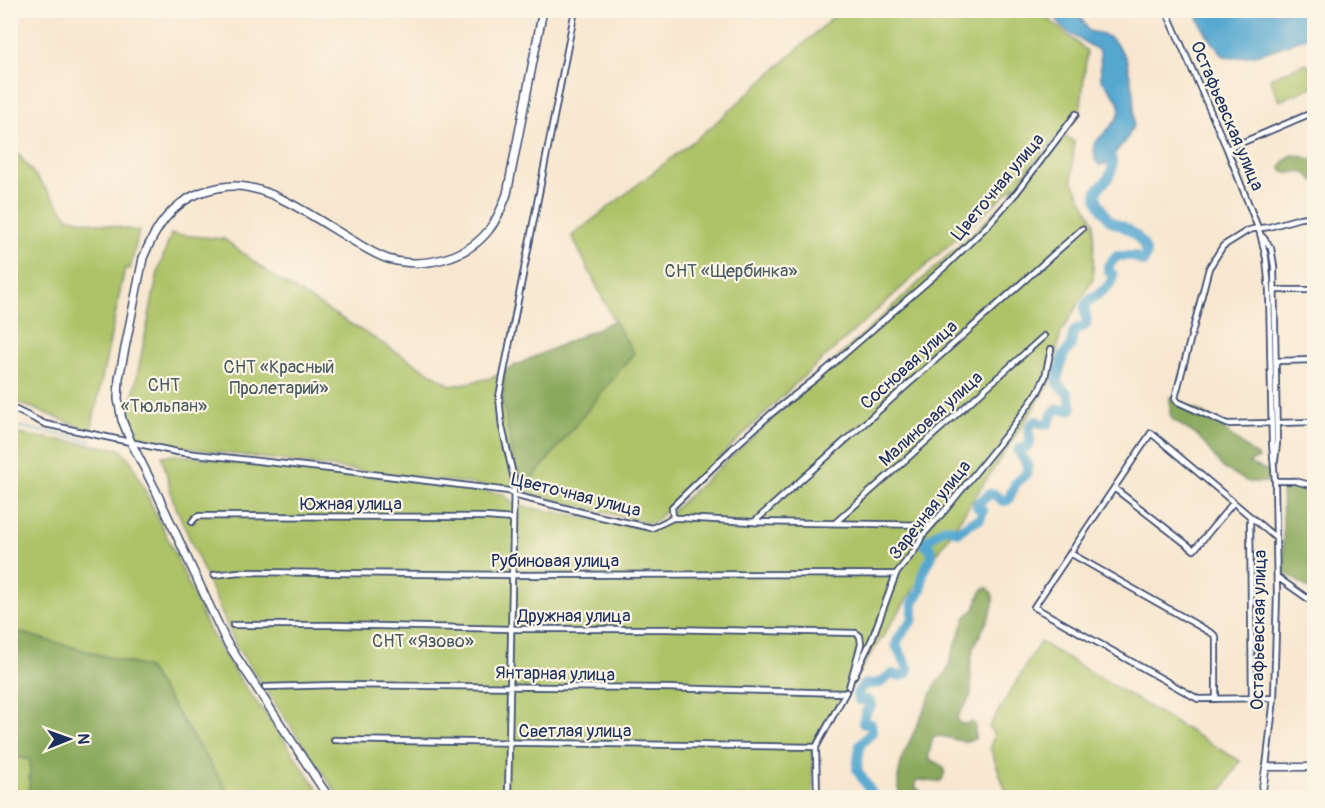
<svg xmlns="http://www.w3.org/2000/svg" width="1325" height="808" font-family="Pangolin,sans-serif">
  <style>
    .green { fill: #adc368; stroke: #647963; stroke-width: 1.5 }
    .forest { fill: #8aa95c; stroke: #526c5d; stroke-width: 1.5 }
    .water { fill: #54a7d0; stroke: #386b97; stroke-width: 1.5 }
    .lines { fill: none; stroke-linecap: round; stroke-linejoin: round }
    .stream { stroke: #54a7d0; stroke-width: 1.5 }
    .river { stroke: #54a7d0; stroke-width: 10 }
    .minor-casing { stroke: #3c4b6f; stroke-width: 8 }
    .tertiary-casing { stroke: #3c4b6f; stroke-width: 9 }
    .secondary-casing { stroke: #3c4b6f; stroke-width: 10 }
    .minor { stroke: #fff; stroke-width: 4.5 }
    .tertiary { stroke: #fff; stroke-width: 6 }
    .secondary { stroke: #fff; stroke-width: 7 }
    .labels { text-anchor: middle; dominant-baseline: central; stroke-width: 4.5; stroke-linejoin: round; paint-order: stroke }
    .street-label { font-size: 18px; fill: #1b2f5e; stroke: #fcf5e5 }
    .park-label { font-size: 18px; fill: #475b61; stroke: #fcf5e5 }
  </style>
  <rect width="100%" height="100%" fill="#fcf5e5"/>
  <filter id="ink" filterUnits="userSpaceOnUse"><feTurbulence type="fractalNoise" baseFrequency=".0167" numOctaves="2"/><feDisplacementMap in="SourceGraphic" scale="12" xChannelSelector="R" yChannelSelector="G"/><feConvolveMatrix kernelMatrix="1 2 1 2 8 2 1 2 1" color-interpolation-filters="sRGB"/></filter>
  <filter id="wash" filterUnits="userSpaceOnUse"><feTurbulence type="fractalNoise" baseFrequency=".008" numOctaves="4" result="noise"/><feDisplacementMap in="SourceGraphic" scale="24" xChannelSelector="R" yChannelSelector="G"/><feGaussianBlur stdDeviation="1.35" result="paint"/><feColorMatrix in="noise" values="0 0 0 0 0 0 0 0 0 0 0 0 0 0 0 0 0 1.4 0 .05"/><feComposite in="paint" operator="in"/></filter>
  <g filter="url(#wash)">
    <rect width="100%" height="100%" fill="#f8e7d0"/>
    <!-- green -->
    <path class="green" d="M840,11H1039L1087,51L1080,114L1019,179L1066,136L1074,142L1072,180L1094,222L1093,279L1061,333L1049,385L812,743L813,797H339L236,646L173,500L162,456L175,455L402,480L504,494L514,505L653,529L1010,198L1015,185L792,387L652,524L505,488L338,468L180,447L136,436L128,421L158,272L171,234L224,239L277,279L452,386L491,378L614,321L572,236L711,127Z
      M1307,63L1314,80V86L1279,101L1270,78Z
      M11,145L69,218L139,231L130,269L125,268L91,431L11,400Z
      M10,433L121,449L132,463L182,569L206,625L242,683L270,720L323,797H11Z
      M1040,642L1240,761L1218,797H1008L990,747L994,735L989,727Z"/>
    <!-- forest -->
    <path class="forest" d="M1293,155L1301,156L1314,161V181C1311,178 1307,173 1302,172C1297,171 1291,174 1286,173C1274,169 1287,158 1293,155Z
      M614,321L634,353L537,473L518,492L503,400L505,370Z
      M1170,397L1205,414L1259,458L1248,463L1271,472L1268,482H1248L1223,468L1199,437L1173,420L1170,414Z
      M1291,483L1314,499V592L1284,572L1282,488Z
      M984,588H988C1004,601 980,632 974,647C971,656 970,670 971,680C971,685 972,689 971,694C968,703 961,710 957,718L960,723L963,724L972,722L975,724V739C957,746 948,733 933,737L929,754V759C940,765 950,766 941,781C931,784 924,778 916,781V788L921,791L923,797H899L898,778L902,758L936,684L945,674L948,668L951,657L966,616C982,607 974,599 984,588Z
      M11,630L148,668L232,797H29L30,760L11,755Z"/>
    <!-- water -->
    <path class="water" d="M1051,11H1077L1089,31L1103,34L1113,40L1120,49L1126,58L1134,93V124L1131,130L1128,137L1106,164L1099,165L1095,160L1094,144C1121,115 1132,113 1101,79L1100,51L1072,35L1062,27Z
      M1196,11H1314V34C1296,41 1240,66 1223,55C1220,52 1217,47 1214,44C1206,34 1199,23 1196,11Z"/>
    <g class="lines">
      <!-- stream -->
      <path class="stream" d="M10,425L92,441"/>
      <!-- river -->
      <path class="river" d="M875,798L859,773L857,769L860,745L872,732L871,724H864L863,723L867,710L872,705L867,700H859L857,695L863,685L880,683L891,674L902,676L907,673L908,668L896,645L898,639L913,619V603L921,590L923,573L932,556L931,549L925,545V542L943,529L949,528L958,532L970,523L980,519L983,511L977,507V504L990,494H994L1003,501L1008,500L1016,483L1027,473L1028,465L1018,451L1019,449L1027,447L1030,444C1030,432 1025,428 1036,421L1043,424H1048L1054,411L1059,409L1070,410L1072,407L1068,394L1057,383V381L1063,356L1071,346L1073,334L1076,329C1097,327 1079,313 1087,303C1096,293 1111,290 1113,275L1108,270V266L1117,256H1134L1143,262C1153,248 1134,232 1122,226C1116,223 1111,224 1107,217C1082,181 1108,192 1112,168C1114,160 1108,153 1107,145"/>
    </g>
  </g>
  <g filter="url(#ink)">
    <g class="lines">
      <defs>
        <path id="minor" d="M1166,10L1227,149L1260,233L1266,258L1269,290L1272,443L1275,481L1277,594L1274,698L1266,767
          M1227,149L1314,112
          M1263,237L1271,248L1274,266L1277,443L1275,460
          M1275,290H1314
          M1276,361L1314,360
          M10,407L45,424L177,452L339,470L509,491L514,495L521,497L597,516L652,528L673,518H681L754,522L932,525
          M1271,423L1227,424L1178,402L1175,398L1209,268L1223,246L1247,231L1253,229L1269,227L1300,218L1308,217L1314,219
          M1277,423L1314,422
          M1275,481H1295L1314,486
          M1114,488L1194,550L1233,503
          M1250,517L1252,699
          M673,518L672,507L732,449L772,413L819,376L948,264L988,225L1017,192L1076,114
          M192,522L195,518L199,516L487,517L513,519
          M754,522L1082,229
          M835,523L1044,336
          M1070,553L1213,634L1216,637V699
          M214,575L239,572L512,575L896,574
          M1277,577L1314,603
          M233,625H336L511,629H666L856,633L860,636L861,644L849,687
          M854,676L872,639L896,574L915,550L923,535L946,509L1014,425L1038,392L1045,377L1051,349
          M265,687L335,685L665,688L845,693
          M1274,698L1198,699L1034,607L1151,433L1276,538
          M334,740L816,747
          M508,798L514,479L502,427L499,397L575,10
          M817,798L816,747L846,692"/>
        <path id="tertiary" d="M1261,798L1266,767H1314"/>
        <path id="secondary" d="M329,798L226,641L156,491L131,442L122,420L118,399L119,378L143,258C155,229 171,203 202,192C212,189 222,186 233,186C271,185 319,221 352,240C363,247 376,255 388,259C422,269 466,259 488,231C497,220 502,207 507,194L543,10"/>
      </defs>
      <!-- minor casing -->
      <use href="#minor" class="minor-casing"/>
      <!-- tertiary casing -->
      <use href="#tertiary" class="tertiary-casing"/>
      <!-- secondary casing -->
      <use href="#secondary" class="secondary-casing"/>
      <!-- minor -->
      <use href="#minor" class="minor"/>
      <!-- tertiary -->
      <use href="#tertiary" class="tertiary"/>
      <!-- secondary -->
      <use href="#secondary" class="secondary"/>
    </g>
  </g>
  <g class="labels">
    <!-- street labels -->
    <g class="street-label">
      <text transform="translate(1227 116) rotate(67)">Остафьевская улица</text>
      <text transform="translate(998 187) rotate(-50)">Цветочная улица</text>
      <text transform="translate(909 365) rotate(-42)">Сосновая улица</text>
      <text transform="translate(931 419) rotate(-42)">Малиновая улица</text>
      <text transform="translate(576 495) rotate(14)">Цветочная улица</text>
      <text x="351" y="504">Южная улица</text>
      <text transform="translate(930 510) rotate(-52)">Заречная улица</text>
      <text x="555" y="561">Рубиновая улица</text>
      <text x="574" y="616">Дружная улица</text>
      <text transform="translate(1259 630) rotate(-89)">Остафьевская улица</text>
      <text transform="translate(555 674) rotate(1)">Янтарная улица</text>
      <text x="575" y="731">Светлая улица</text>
    </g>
    <!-- park labels -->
    <g class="park-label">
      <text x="731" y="271">СНТ «Щербинка»</text>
      <text x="279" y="367">СНТ «Красный<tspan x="279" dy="21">Пролетарий»</tspan></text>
      <text x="164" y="385">СНТ<tspan x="164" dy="21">«Тюльпан»</tspan></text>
      <text x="423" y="641">СНТ «Язово»</text>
    </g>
  </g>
  <!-- margin -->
  <rect width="1325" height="808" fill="none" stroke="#fcf5e5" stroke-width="36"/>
  <!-- north arrow -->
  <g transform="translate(69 739) rotate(89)" stroke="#fcf5e5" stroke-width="4.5" paint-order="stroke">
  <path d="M0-4.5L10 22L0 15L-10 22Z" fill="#1b2f5e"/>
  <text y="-9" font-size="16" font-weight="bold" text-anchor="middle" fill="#1b2f5e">N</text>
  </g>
</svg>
